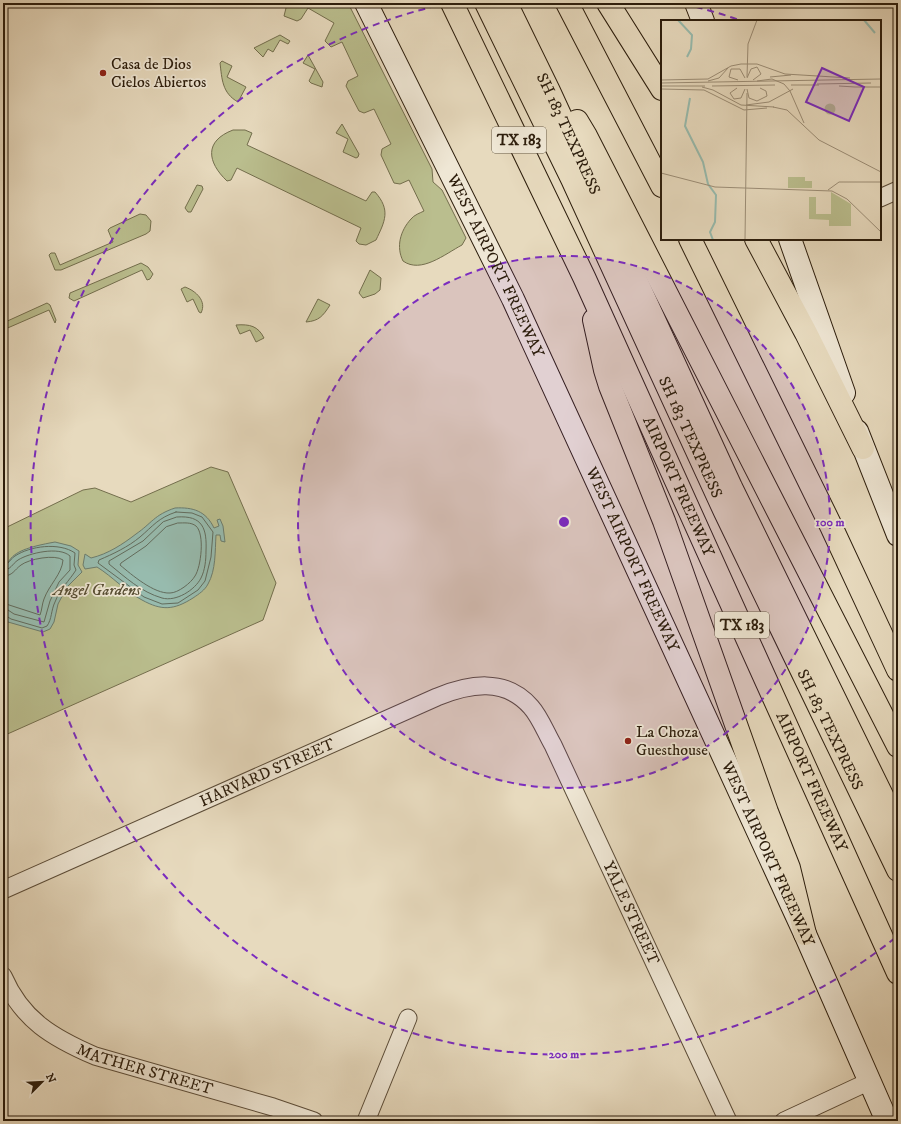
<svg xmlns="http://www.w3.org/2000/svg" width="901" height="1124" font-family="'IM FELL DW Pica',serif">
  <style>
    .green { fill: #babe8e; stroke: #736e4d }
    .water { fill: #97bbae; stroke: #6c7c6d }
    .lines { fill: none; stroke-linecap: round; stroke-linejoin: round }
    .shore { stroke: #626c5d; stroke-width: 1 }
    .street-casing { stroke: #5b4c38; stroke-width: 19 }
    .secondary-casing { stroke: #2c1d0c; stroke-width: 24 }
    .highway-casing { stroke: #2c1d0c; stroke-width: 24 }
    .street { stroke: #efe7d5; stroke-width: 17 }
    .secondary { stroke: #efe7d5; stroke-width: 22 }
    .highway { stroke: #e7dabe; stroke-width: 22 }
    .ring { fill: none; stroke: #7b2cbf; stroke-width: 2; stroke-dasharray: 7 5 }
    .poi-dot { fill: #8f2418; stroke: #efe7d5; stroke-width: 1.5 }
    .labels { text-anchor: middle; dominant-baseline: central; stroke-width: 3.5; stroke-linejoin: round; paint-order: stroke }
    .shield { fill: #efe7d5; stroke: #665a48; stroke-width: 1 }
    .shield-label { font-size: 15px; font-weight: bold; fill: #2c1d0c }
    .poi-label { font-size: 16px; fill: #2c1d0c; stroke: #efe7d5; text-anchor: start }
    .street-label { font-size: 16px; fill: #2c1d0c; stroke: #efe7d5 }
    .park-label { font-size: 16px; font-style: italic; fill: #574d33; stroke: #efe7d5 }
    .inset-river { fill: none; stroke: #97bbae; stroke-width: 2 }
    .inset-road { fill: none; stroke: #9c8e77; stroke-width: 1 }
    .view { fill: #7b2cbf; fill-opacity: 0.15; stroke: #7b2cbf; stroke-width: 2 }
    .inset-edge { fill: none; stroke: #2c1d0c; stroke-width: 2 }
    .centre { fill: #7b2cbf; stroke: #efe7d5; stroke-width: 2 }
    .ring-label { font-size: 12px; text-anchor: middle; font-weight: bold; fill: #7b2cbf; stroke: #efe7d5; stroke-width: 3.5; stroke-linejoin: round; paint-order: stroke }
  </style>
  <rect width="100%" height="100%" fill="#e7dabe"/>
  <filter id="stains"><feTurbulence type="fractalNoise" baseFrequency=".005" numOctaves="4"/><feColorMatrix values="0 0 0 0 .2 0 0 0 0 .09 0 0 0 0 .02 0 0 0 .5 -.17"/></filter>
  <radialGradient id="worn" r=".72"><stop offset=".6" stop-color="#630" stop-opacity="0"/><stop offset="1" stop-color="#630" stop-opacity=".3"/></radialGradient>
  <!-- green -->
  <path class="green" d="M284,3H348L432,169L433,182L442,190L466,238L462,245C445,254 421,274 403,261C396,247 400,231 411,219C414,215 420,213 424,211L409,180L400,184L394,183L381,155L382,149L391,144L374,109L364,113L359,111L346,86L348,81L358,76L342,42L331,47L325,41L334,23L308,8L301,19L297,21L284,16L286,8Z
    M280,35L290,41L288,44L280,40L273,52L268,49L263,57L254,48Z
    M308,55L323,82L322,87L311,83L309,81L315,69L303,63Z
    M222,61L232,66L227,77L246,87L238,102C222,93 222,79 220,63Z
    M342,124L359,154L358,157L356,158L343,152L348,139L336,133Z
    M233,130H245L252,133L247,145L366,201L372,192H375C391,210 385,221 376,240L366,245L359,244L356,241L361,228L237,168L231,180L227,181C207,162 204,141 233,130Z
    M197,185L202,186L203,189L191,212H188L185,208Z
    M140,214L146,215L151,221L150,231L146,234L61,270H55L49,255L51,253H55L60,265L113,242L108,230L110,228Z
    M141,263L148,267L153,274L150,279L147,280L142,270L74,301L69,298L70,293Z
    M370,270L381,278L380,290L375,294L363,298L359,293Z
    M185,287C196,291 207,301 201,313L199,312L193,299L187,302L181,289Z
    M318,299L330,305C323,316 319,321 306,322Z
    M47,303L50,305L56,320L55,323L49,310L3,330V323Z
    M236,325C250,324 258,326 264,338L256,342L250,330L240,334Z
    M211,467L228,472L276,583L263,620L3,736V529L83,490L95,488L131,502Z"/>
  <!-- water -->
  <path class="water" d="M175,508C193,507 206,511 214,528L219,526L217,520L220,519L223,526L225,542L221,541L220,535H216C215,551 216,570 208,584C205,590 199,594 193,598C174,610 162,611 142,600C125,591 113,577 97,567L85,569L83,565L85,554L91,558C108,554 123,544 136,534C152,523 154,515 175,508Z
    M55,542L71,546L79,551L78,565L82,572L67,587L58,604L54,622L50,629L43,632L8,622L3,617C3,560 0,552 55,542Z"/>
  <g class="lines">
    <!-- shore -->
    <path class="shore" d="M176,512L192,513L202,517L213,532L211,557L205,581L198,590L178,603L162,604L144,597L98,563L99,560C113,554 128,547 140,537C153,526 158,518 176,512Z
      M177,517C203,515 207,529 206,551C206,560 205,570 201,578C195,590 176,602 162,598C141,592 125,577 109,564V561L143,541L163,522Z
      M178,523C184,523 191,522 196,526C205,534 201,567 195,576C191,583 178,593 170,593C154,594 132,575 120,565L121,563L146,546L166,527Z
      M3,565C9,565 10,559 15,556C30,546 59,542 75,553L74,565L76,570C69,581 60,589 55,602C51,610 52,619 47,626L42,628L11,619L3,614
      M3,570C11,570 12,564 18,560C29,553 59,546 70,556V570L59,582L50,601L44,622L14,614L8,610L3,609
      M3,576C13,576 14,570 21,565C29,559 55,554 63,560C62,574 49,585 44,599C42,604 42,610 40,615L3,603"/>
    <defs>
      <g id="street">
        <path d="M880,198L898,190"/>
        <path id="s1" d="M3,890L437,697C469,684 505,677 531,707C540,717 546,733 553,745L728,1121"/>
        <path id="s2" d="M3,976C22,1020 53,1038 95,1056L273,1107L314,1121"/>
        <path d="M366,1121L408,1018"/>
        <path d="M784,1121L870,1081"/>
      </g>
      <g id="secondary">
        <path id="s3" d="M366,3L513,299L805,934L887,1121"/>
        <path d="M696,3L703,21"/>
        <path d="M790,239L844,393"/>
        <path d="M857,431L898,535"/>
      </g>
      <g id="highway">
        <path id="s4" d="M452,3L584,277L898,973"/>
        <path id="s5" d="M486,3L572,179L725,512L898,870"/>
        <path id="s6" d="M506,3L549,91L731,487L898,828"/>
        <path d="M567,3L662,186"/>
        <path d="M608,3L662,89"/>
        <path d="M577,121L586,136L898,746"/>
        <path d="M690,239L831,526L898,670"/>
        <path d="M756,239L806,333L863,448"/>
        <path d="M594,320L605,370L610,386L664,521L767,812L789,868L805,934"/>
      </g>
    </defs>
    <!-- street casing -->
    <use href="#street" class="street-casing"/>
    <!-- secondary casing -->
    <use href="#secondary" class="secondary-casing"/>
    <!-- highway casing -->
    <use href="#highway" class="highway-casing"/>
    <!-- street -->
    <use href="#street" class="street"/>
    <!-- secondary -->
    <use href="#secondary" class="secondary"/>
    <!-- highway -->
    <use href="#highway" class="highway"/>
  </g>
  <!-- distance rings -->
  <circle cx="564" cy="522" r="266" fill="#7b2cbf" fill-opacity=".12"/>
  <g class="ring">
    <circle cx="564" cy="522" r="266"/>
    <path d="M895 938A532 532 0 1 1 444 4M684 4A532 532 0 0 1 742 21"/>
  </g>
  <!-- markers -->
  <g class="poi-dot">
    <circle cx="103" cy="73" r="4"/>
    <circle cx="628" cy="741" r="4"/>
  </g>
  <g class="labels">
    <!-- shield labels -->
    <g class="shield">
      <rect x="492" y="127" width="54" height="26" rx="3"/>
      <rect x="715" y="612" width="54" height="26" rx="3"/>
    </g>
    <g class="shield-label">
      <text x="519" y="140">TX 183</text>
      <text x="742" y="625">TX 183</text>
    </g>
    <!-- poi labels -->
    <g class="poi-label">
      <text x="111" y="64">Casa de Dios<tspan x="111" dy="18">Cielos Abiertos</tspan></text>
      <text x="636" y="732">La Choza<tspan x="636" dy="18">Guesthouse</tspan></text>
    </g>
    <!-- street labels -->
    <g class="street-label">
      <text stroke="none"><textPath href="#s6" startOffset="145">SH 183 TEXPRESS</textPath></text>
      <text stroke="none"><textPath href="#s3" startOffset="293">WEST AIRPORT FREEWAY</textPath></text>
      <text stroke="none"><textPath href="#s5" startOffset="480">SH 183 TEXPRESS</textPath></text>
      <text stroke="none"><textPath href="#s4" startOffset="534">AIRPORT FREEWAY</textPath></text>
      <text stroke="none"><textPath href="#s3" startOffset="617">WEST AIRPORT FREEWAY</textPath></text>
      <text stroke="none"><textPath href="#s5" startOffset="804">SH 183 TEXPRESS</textPath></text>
      <text stroke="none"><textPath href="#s1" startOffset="289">HARVARD STREET</textPath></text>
      <text stroke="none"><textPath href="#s4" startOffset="858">AIRPORT FREEWAY</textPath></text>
      <text stroke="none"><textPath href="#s3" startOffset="941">WEST AIRPORT FREEWAY</textPath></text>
      <text stroke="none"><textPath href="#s1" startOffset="806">YALE STREET</textPath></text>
      <text stroke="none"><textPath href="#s2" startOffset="177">MATHER STREET</textPath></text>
    </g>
    <!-- park labels -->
    <g class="park-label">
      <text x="97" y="590">Angel Gardens</text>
    </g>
  </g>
  <!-- overview -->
  <g transform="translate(661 20)">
    <rect width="220" height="220" fill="#e7dabe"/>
    <path d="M163.5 89a5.5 5.5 0 1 1 11 0a5.5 5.5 0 1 1-11 0ZM127,157H144V161H151V168H127ZM170,172L190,184V206H168V200L148,199V177H155V194H170Z" fill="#babe8e"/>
    <path class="inset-river" d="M17,0L31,15L30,29L26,37M203,0L214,13M29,78L24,106L42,142L47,164L55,175L54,202L49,212L52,220"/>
    <path class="inset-road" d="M86,57L87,24L96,0M109,57L130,55M86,58L90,49L96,47L100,54L92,60M0,60L47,59L70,46L80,44H96L124,54L189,58M77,60L68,57L70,49H79L84,58M47,61L58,58L67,48M96,61L111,59L123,64L129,71L143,103M0,63L220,59M156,64L210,63M130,65H158M0,66H44M51,66L114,65M178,66L194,67M41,67L52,70L80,85L113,87M194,67H220M76,68L69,73L73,79L80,78L84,69M0,69L43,70L83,90L106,88M86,69L88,78L96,81L106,76L105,71L99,68M85,85L108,82L132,69M112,87L126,90L158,120L220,152M0,153L54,167L171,171L186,179L220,212M167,170L178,162H220M84,220L86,73"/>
    <path class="view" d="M161,48L203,67L188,101L145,82Z"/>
    <rect width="220" height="220" class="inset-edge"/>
  </g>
  <circle cx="564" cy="522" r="6" class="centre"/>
  <g class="ring-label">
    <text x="830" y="526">100 m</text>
    <text x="564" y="1058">200 m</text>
  </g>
  <!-- margin -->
  <rect width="901" height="1124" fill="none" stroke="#e7dabe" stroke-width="16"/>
  <rect x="4" y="4" width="893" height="1116" fill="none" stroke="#2c1d0c" stroke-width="2"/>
  <rect x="8" y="8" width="885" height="1108" fill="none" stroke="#2c1d0c"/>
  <!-- north arrow -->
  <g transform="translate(42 1082) rotate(66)" stroke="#efe7d5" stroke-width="3" paint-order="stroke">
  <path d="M0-3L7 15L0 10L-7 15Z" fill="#2c1d0c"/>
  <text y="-6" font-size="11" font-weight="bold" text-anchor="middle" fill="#2c1d0c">N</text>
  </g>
  <rect width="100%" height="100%" filter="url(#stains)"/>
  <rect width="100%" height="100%" fill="url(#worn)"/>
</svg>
